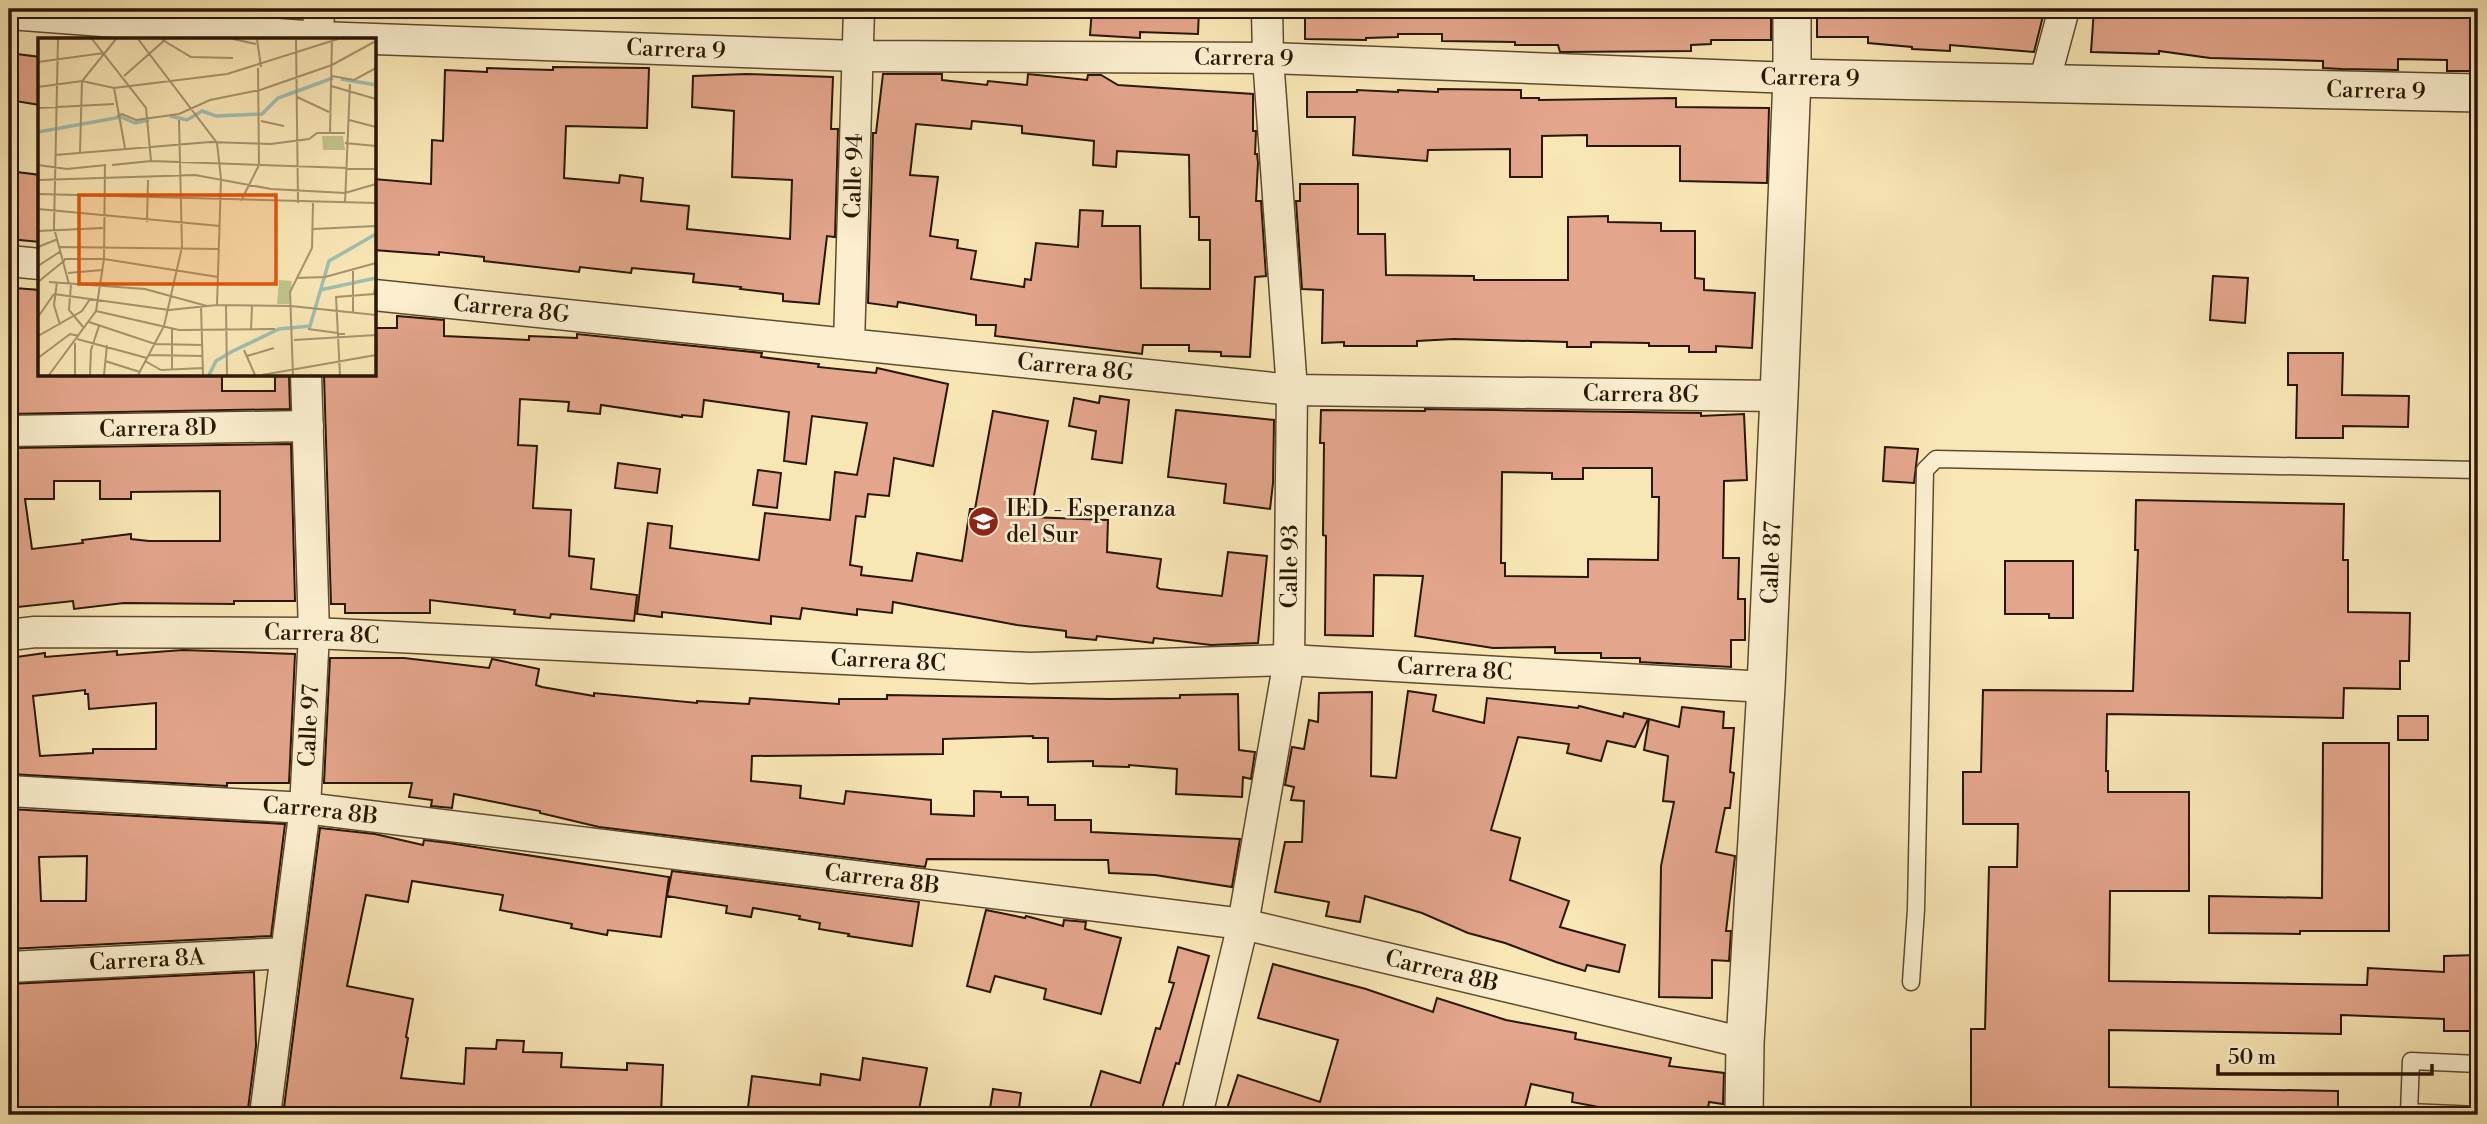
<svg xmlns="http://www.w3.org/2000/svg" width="2487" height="1124" font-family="'Libre Bodoni',serif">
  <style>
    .building { fill: #e3a58b; stroke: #291601; stroke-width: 2; fill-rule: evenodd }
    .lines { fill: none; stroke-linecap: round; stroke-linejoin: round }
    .service-casing { stroke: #5d4a2e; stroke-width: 19 }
    .minor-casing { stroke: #5d4a2e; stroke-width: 33 }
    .tertiary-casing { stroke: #5d4a2e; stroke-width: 40 }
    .service { stroke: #fbefcf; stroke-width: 16 }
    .minor { stroke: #fbefcf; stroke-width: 30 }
    .tertiary { stroke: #fbefcf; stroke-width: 37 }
    .labels { text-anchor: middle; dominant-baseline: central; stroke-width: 5; stroke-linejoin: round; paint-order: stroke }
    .street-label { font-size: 23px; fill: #291601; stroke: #fbefcf }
    .poi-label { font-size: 23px; fill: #291601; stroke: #fbefcf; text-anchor: start }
    .inset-river { fill: none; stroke: #9ebfb0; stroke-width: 3.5 }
    .inset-road { fill: none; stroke: #a6936d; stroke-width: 2 }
    .view { fill: #de560b; fill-opacity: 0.15; stroke: #de560b; stroke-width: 3.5 }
    .inset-edge { fill: none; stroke: #291601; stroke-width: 3.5 }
  </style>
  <rect width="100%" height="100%" fill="#f9e6b5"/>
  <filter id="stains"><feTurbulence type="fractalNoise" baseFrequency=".00286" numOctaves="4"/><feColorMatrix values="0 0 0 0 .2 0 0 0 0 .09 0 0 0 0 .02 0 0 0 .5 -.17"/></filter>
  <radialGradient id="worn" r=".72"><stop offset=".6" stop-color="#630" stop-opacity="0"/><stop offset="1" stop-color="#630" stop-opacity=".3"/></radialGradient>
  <!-- building -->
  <path class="building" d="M1092,9H1199L1198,34L1140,32V38L1090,35Z
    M1305,9H1670V12H1741V9H1771V40H1711V44L1691,45V51L1560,52L1558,45H1515V42L1442,41V34H1398V37L1366,38V40L1305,39Z
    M1817,9H2003L2044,12L2034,52L1950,45V51L1912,49V47L1868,43V37H1817Z
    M2094,9H2185L2230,15L2231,9H2420L2419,16L2478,18V71H2447V60L2398,59V70L2342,69L2323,68V61L2210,58L2159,51V54L2091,52Z
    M9,53L40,57V105L9,100Z
    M553,67L649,68L647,128L566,126L564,178L619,183L620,175L643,178L641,201L689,206L687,229L790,239L792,180L732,177L734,111L692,107L693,76L746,74L833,77L831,129H838L835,237L827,236L819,304L783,301V294L740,289L741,287L693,282L694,274L632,268L631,273L580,267L579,272L484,261V257L439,252V255L374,250V179L431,184L432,140L443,141L445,70L487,72V68L553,70Z
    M883,74H942V80L987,85L988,81L1027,85L1028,74L1087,80L1088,75H1101L1118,85L1253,94V131H1256L1255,154H1257L1258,163L1256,201H1261L1266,276L1255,277L1250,357L1221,356V352L1189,351V345H1143L1142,354L995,336L996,325H976V315L898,302L897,307L868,303L873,133H876ZM972,121L1022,126V133L1094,141L1093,165L1116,167L1117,151L1189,155L1190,217H1199V240H1210V289L1141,288L1140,226H1102L1103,211L1080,210L1078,247L1036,243L1031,280L1025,279L1024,287L971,279L976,251L957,248L958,240L930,236L938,177L910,175L916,124L971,129Z
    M1438,89L1521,90V98H1539V100L1676,98V107L1769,108L1767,183L1680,181V146H1587V135L1542,136V177H1510V149L1428,150L1427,161L1353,155L1355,117H1307V92H1357V90L1398,92V90L1438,92Z
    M9,171L40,175V242L9,239Z
    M1300,184H1358V234H1385L1386,275L1474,276V280H1568V217L1608,216V222L1661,223V231H1695V278L1704,279V290L1755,293L1752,348L1716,346V352H1689V346H1649V343L1591,342V347H1567V342L1454,339L1417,341V346H1344V342L1322,343L1323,290L1302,289L1296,201H1300Z
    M2213,276L2248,278L2245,323L2210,320Z
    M14,288L40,290V374H222V391H275V375H289L290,409L9,414V378H17V330H12Z
    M397,316L444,320V336L529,340V336L577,338V334L762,353L761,357L819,364L818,367L876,373L877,368L948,384L933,466L894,458L889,496L868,494L865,517L856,516L850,565L862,567L861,575L912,581L917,553L962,561L970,509H975L993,411L1048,421L1030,517L1108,520L1107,552L1161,559L1157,587L1160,589L1222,596L1228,552L1267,556L1258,643L1211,645L1154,638L1153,643L1097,636L1096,640L1066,637V631L1017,625L893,602L892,613L857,609V615L802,608L800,619L771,616V624L662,612V617L637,614L648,523L672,526L670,548L759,560L765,513L830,520L835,472L857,475L867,423L812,416L806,464L784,461L789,412L704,400L702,417L682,415V417L601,405L600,414L568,411L569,402L520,399L518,445L537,446L533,508L571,510L569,556L594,559L591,589L637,595L634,621L551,614L550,618L514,614L515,610L430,600V613H345V604H331L324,375L374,374V328H397Z
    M2288,353H2343L2342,395L2409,396L2408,427L2343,426V438H2296L2297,385H2288Z
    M1100,396L1129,400L1122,463L1092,459L1096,431L1069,426L1074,398L1099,403Z
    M1425,409L1701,413V416L1744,414L1747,480L1724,481L1723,558H1739L1738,599H1745V640H1731V667L1640,662V658H1601V653H1555V647L1493,648L1415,636L1423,576L1374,575L1373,636L1325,635L1326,536L1323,535L1324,443H1320L1321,410L1425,411ZM1583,468H1652V497H1659L1658,560L1588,559V577L1505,576V563H1501L1502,472L1552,473V479H1583Z
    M1176,410L1274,420L1273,483L1270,509L1224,503L1226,484L1168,477Z
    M291,444L295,601H234V604L124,603L74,609L73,601L9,608V448ZM54,481H100V499H131V492L220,491V541H149L131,539V534L82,540L83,543L32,549L25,499H54Z
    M1885,447L1918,449L1914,483L1883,481Z
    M618,463L660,469L657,493L615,488Z
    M758,470L781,473L777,508L753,505Z
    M2136,500L2344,504L2343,560H2348V612L2410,613L2409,661H2400V689L2344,688L2343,718L2107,714L2106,771H2108V792H2189V891H2110L2109,981L2367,985L2368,968L2444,972V956L2478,955V1031H2444V1019L2341,1015V1034L2109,1030V1087L2338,1091V1115H1971V1029H1985L1989,867H2017L2018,824H1963V772H1981L1983,690L2133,691L2138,550H2135Z
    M2005,561H2073V618H2049V614H2005Z
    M183,650L295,654L289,783H227V786L9,774V658L45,653V657L117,651V655ZM85,690V694H88L89,709L156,703V749H93V753L40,756L33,696Z
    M330,658H404L489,668L492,659L539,669L536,685L542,687L594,696V693L697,703V701L749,704L750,698L839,704V699H887V695L1110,699L1180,698V695L1238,694L1239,750L1255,752L1251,779L1243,777L1242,797L1176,794L1177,769L1129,765V767L1093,766V761L1048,762V738H1033V736L943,739V754L752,756L751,781L801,786L800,798L844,804L846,791L931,800V814L974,816V791L1001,792V797H1028V805H1055V820H1091V832L1240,839L1232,887L1155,875L1109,873L1108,860L927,859L925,867L599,827L540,813V811L454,794L452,808L431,806L432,800L409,797L412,783H324Z
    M1408,691L1436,695L1433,711L1484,723L1487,698L1578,708L1579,706L1623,717L1624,713L1648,719L1635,747L1607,741L1601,761L1567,753L1569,744L1518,737L1491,830L1520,838L1510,880L1569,901L1560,927L1625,945L1619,972L1587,965L1585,971L1556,962L1505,943L1468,933L1422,913L1365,896L1360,922L1326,916L1329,902L1275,892L1285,842H1302L1304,801L1291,800L1294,787L1285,785L1292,747L1304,749L1309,720L1318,722L1319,693L1372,692L1371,776L1396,778Z
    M1682,707L1724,712L1723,728H1734L1730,772L1734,773L1730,808H1725L1716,852L1735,856L1726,931H1731L1729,961L1712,960V998L1659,997L1661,866L1674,802L1663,801L1668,756L1644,750L1649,719L1679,727Z
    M2398,716H2428V740H2398Z
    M2323,743H2389V931H2300V934L2209,933V896L2322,898Z
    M9,809L285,824L271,936L9,949ZM87,856L86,901H41L39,857Z
    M320,828L375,834L423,845L424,840L449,843L669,877L661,937L608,930L607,935L571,928L572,924L500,910L503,895L412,881L408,902L366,895L347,986L413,999L406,1037L408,1038L401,1078L464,1084L466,1048L496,1049L497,1040L524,1041L523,1052L562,1053L561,1067L627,1070V1063L663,1065L661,1115L582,1113V1115H283Z
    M672,871L919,902L912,946L848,936L849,934L819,929L820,923L799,919L800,916L753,908L751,917L726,913L727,906L667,896Z
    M986,910L1025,918L1026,916L1063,926L1064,920L1086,922L1085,929L1121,938L1101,1014L1044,999L1046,989L995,976L990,992L967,986Z
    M1178,947L1209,956L1179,1064L1176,1063L1160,1115H1088L1101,1071L1140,1083L1156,1028L1160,1029L1174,983L1169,982Z
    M1273,964L1366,989L1433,1012L1437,998L1506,1020L1576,1033L1575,1039L1671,1058L1669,1066L1724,1073L1723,1104L1709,1102L1707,1115H1641L1572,1102L1573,1093L1531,1084L1523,1115H1225L1238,1075L1320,1102L1338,1040L1258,1018Z
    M254,972L256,1046L248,1109L240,1107V1115H107L9,1109V984Z
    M863,1058L927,1068L918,1115H747L752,1076L820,1085L821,1074L860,1080Z
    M993,1089L1021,1093L1018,1115H989Z"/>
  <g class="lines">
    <defs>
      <path id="service" d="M1911,982L1916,909L1925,470L1936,459L2478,470
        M2478,1064L2411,1061L2409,1112L2478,1115"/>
      <g id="minor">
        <path id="s1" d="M9,14L318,37L857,56L1268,58L1792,78"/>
        <path d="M318,40L319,9"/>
        <path d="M2044,83L2064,9"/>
        <path d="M9,261L40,264"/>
        <path id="s2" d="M374,295L1292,390L1779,396"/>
        <path id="s3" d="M849,344L859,9"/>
        <path id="s4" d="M9,431L308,426"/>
        <path id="s5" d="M9,635L35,632L314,633L1030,668L1289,660L1766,687"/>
        <path id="s6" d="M9,791L305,808L1243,924L1745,1043"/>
        <path id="s7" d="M9,967L286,953"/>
        <path id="s8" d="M265,1115L305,808L314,633L306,374"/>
        <path id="s9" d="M1197,1115L1243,924L1289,660L1292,390L1268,58L1267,9"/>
      </g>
      <g id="tertiary">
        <path id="s10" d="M1792,78L2478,93"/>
        <path id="s11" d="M1744,1115L1745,1043L1766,687L1779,396L1792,78V9"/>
      </g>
    </defs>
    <!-- service casing -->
    <use href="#service" class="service-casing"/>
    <!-- minor casing -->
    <use href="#minor" class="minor-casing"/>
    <!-- tertiary casing -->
    <use href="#tertiary" class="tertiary-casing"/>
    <!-- service -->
    <use href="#service" class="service"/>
    <!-- minor -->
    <use href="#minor" class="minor"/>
    <!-- tertiary -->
    <use href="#tertiary" class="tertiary"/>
  </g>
  <!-- icons -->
  <defs>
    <symbol id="school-disc" viewBox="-11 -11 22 22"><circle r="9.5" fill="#8f2418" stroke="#fbefcf"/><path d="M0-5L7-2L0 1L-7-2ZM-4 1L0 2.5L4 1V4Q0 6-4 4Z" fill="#fff"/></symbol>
  </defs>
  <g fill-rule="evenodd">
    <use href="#school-disc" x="966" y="504" width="35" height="35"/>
  </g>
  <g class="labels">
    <!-- street labels -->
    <g class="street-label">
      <text stroke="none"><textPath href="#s1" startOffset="668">Carrera 9</textPath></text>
      <text stroke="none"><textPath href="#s1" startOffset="1236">Carrera 9</textPath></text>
      <text transform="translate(1810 78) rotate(1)">Carrera 9</text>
      <text stroke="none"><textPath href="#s10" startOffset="584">Carrera 9</textPath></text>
      <text stroke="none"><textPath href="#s3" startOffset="168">Calle 94</textPath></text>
      <text stroke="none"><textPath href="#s2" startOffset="138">Carrera 8G</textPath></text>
      <text stroke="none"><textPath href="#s2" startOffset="705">Carrera 8G</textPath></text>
      <text stroke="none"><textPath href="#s2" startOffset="1272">Carrera 8G</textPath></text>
      <text stroke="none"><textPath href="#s4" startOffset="149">Carrera 8D</textPath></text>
      <text stroke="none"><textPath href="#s11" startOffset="553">Calle 87</textPath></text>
      <text stroke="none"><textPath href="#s9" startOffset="558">Calle 93</textPath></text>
      <text stroke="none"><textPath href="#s5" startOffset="313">Carrera 8C</textPath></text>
      <text stroke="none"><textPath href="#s5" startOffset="880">Carrera 8C</textPath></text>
      <text stroke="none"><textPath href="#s5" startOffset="1447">Carrera 8C</textPath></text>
      <text stroke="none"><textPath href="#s8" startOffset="392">Calle 97</textPath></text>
      <text stroke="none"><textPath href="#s6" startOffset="312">Carrera 8B</textPath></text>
      <text stroke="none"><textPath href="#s6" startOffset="878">Carrera 8B</textPath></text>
      <text stroke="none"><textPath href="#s7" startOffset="138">Carrera 8A</textPath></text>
      <text stroke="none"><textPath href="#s6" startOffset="1446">Carrera 8B</textPath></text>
    </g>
    <!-- poi labels -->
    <g class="poi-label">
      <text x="1006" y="509">IED - Esperanza<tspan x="1006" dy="26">del Sur</tspan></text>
    </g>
  </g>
  <!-- overview -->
  <g transform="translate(38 38)">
    <rect width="338" height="338" fill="#f9e6b5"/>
    <path d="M284,98H305L307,112H285ZM241,242L254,243L251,266H239Z" fill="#c1c48b"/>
    <path class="inset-river" d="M303,41L338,47M132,78L149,82L164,73L178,78L224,76L240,60L295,40M0,94L83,79L97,85L111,82M282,252L338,240M171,337L178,323L193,314L241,291L272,288L291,223L338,196"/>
    <path class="inset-road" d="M20,1L16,190L31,246M54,1L108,70L113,123M100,1L179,105L183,141L179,267M123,1L153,19L195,20M195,1L218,6M219,1L223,29M258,1L260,165M0,24L66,15M86,38L128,1M294,38L316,42L338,30M293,48L338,61M0,49L44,43L76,50L189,36L300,1M76,50L87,110M259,59L291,74M0,70L76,66M79,78L84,76L98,82L141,76L172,62L222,52L294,27L336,4M311,82L338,89M223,83L246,88M292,95L294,2M307,105L338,108M42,114L44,43L78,1M17,117L172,104L233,106L271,101L279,95H307M0,127L29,131L68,127M74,127L113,123L338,131M0,142L157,137L233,151L307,155L338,146M0,156L338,165M203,163L221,127L220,30M307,165L312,46M0,171L182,188M109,184L110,142M275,191L338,188M0,193L65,190M0,209L20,201M22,209L181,211M26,221H66L180,239M0,228L23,213M30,235L64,232M258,240L287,239L338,225M0,244L27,222M11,244L107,251L169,268M19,244L16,267L22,287M33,246L31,272L46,290M16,256L131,272L179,267L253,268L338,277M188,267L189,337M163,268L165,337M58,273L141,292L237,291M315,274V233M0,279L16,256M51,284L117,306L165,307M270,291L307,296M213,292L214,267M0,298L44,273L52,261M39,301L109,320M256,302L338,297M206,312L217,337M111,317L165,318M209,318L236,310M0,320L32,296L41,298M67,323L102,334M107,323L123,332L165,330M134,332V291M11,337L58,273L66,221L67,126M37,337V305M52,337L53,312L61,288M66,337L69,307M100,337L126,288L144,209L141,82M224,337L338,317M255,337L252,254L274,210L275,165M302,337L298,259L336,256L338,244"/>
    <path class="view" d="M41,157H238V246H41Z"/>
    <rect width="338" height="338" class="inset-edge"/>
  </g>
  <!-- margin -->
  <rect width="2487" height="1124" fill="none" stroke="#f9e6b5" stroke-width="35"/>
  <rect x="10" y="10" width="2466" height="1103" fill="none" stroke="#291601" stroke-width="3.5"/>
  <rect x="18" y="18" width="2452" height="1089" fill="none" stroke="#291601" stroke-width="2"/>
  <!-- scale -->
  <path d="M2218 1064v10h214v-10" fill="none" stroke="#291601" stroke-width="3.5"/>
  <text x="2228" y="1064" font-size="21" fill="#291601" stroke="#fbefcf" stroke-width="5" paint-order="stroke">50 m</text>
  <rect width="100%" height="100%" filter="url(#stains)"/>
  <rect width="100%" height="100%" fill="url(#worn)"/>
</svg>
